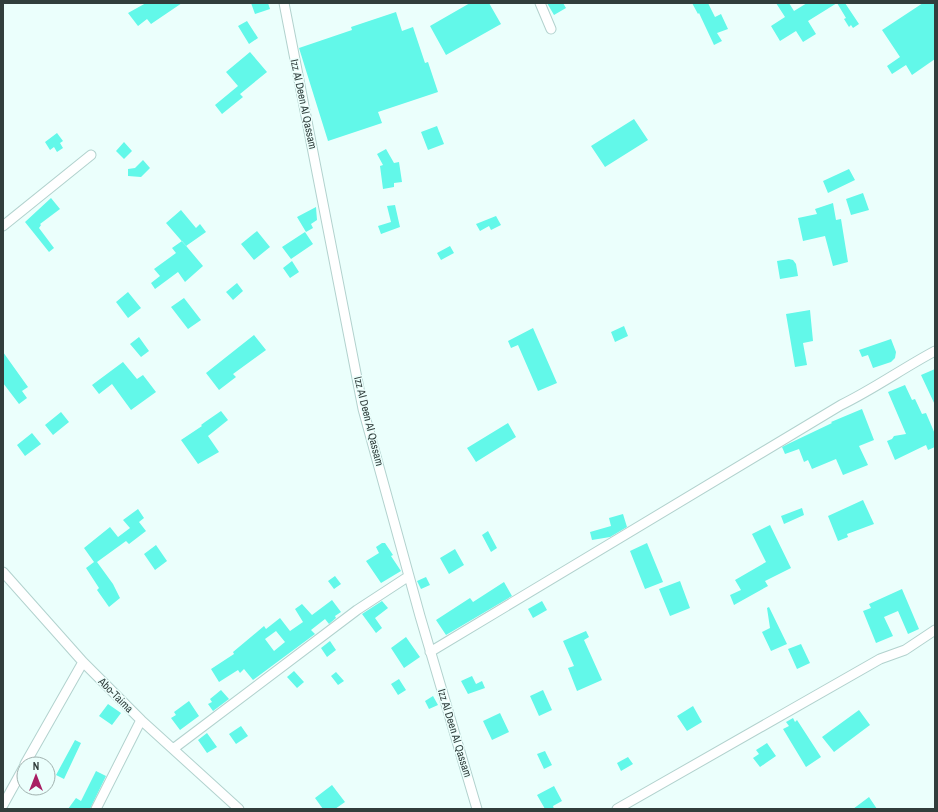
<svg xmlns="http://www.w3.org/2000/svg" width="938" height="812" font-family="'Archivo Narrow',sans-serif">
  <style>
    .building { fill: #62f8e9; fill-rule: evenodd }
    .lines { fill: none; stroke-linecap: round; stroke-linejoin: round }
    .minor-casing { stroke: #b2d2ce; stroke-width: 11 }
    .minor { stroke: #fff; stroke-width: 9 }
    .labels { text-anchor: middle; dominant-baseline: central; stroke-width: 3; stroke-linejoin: round; paint-order: stroke }
    .street-label { font-size: 11px; fill: #313e3c; stroke: #ebfffc }
  </style>
  <rect width="100%" height="100%" fill="#ebfffc"/>
  <!-- building -->
  <path class="building" d="M146,3H182L151,24L147,19L138,26L128,13Z
    M251,3H268L270,9L255,14Z
    M470,3H489L501,24L446,55L430,26Z
    M547,3H563L566,8L554,15Z
    M692,3H708L715,17L721,14L728,29L717,33L722,41L714,45L699,13L698,14Z
    M776,3H789L794,11L807,3H837L808,21L816,34L803,42L796,31L780,41L771,26L785,17Z
    M837,3H845L859,24L853,28L851,25L849,27L844,19L846,18Z
    M923,3H935V59L912,75L906,65L892,74L887,66L900,57L882,30Z
    M396,12L402,31L413,27L425,63L428,62L438,92L378,112L382,123L328,141L299,48L352,30L351,27Z
    M247,21L258,38L249,44L238,26Z
    M250,52L267,72L240,94L243,97L222,114L215,105L238,86L226,72Z
    M634,119L648,140L605,167L591,146Z
    M437,126L444,144L428,150L421,132Z
    M57,133L63,141L60,143L63,148L57,152L54,147L50,150L45,142Z
    M124,142L132,151L124,159L116,151Z
    M386,149L394,163L399,162L402,182L394,183V187L383,189L380,166L383,165L377,154Z
    M143,160L150,168L141,177L128,176V169L135,168Z
    M849,169L855,180L828,193L823,181Z
    M863,193L869,210L851,215L846,199Z
    M51,198L60,209L40,224L41,225L39,228L54,248L49,252L25,222Z
    M833,203L836,220L841,219L848,262L833,266L825,236L803,241L798,218L817,214L815,209Z
    M395,205L400,227L381,234L378,226L391,222L387,206Z
    M316,207L317,220L311,224L313,228L306,232L297,217Z
    M181,210L196,228L200,224L206,232L186,246L166,223Z
    M496,216L501,225L491,230L489,226L480,231L476,224Z
    M257,231L270,247L254,260L241,244Z
    M305,232L313,244L291,259L282,247Z
    M182,241L203,266L185,282L178,272L155,289L151,283L160,276L154,269L176,253L172,248Z
    M450,246L454,253L441,260L437,253Z
    M789,259L793,260L796,264L798,276L780,279L777,261Z
    M292,261L299,272L290,278L283,268Z
    M237,283L243,291L233,300L226,292Z
    M128,292L141,308L128,318L116,302Z
    M184,298L201,320L188,329L171,307Z
    M810,310L813,341L803,343L807,365L795,367L786,314Z
    M624,326L628,336L615,342L611,332Z
    M533,328L557,383L538,391L518,345L511,348L508,341Z
    M254,335L266,350L233,374L236,377L219,390L206,373Z
    M139,337L149,351L141,357L130,344Z
    M891,339L896,352L895,358L891,362L873,368L868,355L862,357L859,350Z
    M3,352L28,387L22,391L27,398L19,404L3,383Z
    M123,362L137,379L143,375L156,392L131,410L112,384L99,394L92,385Z
    M935,369V405L921,375Z
    M905,385L912,400L915,399L922,414L926,413L935,434V447L928,450L926,445L895,460L887,441L892,439L894,436L906,434L888,392Z
    M862,409L874,440L859,446L868,465L843,475L836,459L812,469L808,460L804,462L799,449L785,454L782,447L790,443L832,423L831,422Z
    M221,411L228,420L208,436L219,452L198,464L181,440L202,426L201,425L205,422Z
    M61,412L69,422L53,435L45,425Z
    M508,423L516,437L476,462L467,448Z
    M32,433L41,444L25,456L17,445Z
    M863,500L874,524L847,534L848,537L838,541L828,516Z
    M802,508L804,515L784,524L781,516Z
    M138,509L144,518L139,522L146,531L129,544L126,541L97,562L113,584L120,598L109,607L97,590L99,588L86,568L94,562L84,548L110,527L118,537L130,528L123,520Z
    M623,514L627,527L610,537L592,540L590,532L611,526L609,518Z
    M770,525L791,568L765,581L768,586L734,605L730,595L741,590L735,580L766,562L752,534Z
    M488,531L497,548L491,552L482,535Z
    M382,543H385L393,555L391,556L401,571L381,583L366,561L379,553L376,547Z
    M647,543L663,582L645,589L630,551Z
    M156,545L167,561L155,570L144,554Z
    M455,549L464,565L449,574L440,558Z
    M335,576L341,584L334,589L328,581Z
    M426,577L430,585L421,589L417,581Z
    M680,581L690,608L670,616L659,589Z
    M504,582L512,596L446,635L436,620L470,598L473,602Z
    M902,589L919,629L908,634L898,611L884,617L893,636L876,643L863,611L871,608L869,604Z
    M332,600L341,612L335,616L336,618L329,624L325,619L311,630L315,634L253,680L244,669L240,673L238,670L219,682L211,669L234,654L233,652L264,626L266,629L280,618L290,631L303,622L295,609L302,604L312,615ZM276,631L285,642L274,651L265,639Z
    M382,601L388,608L375,618L382,628L376,633L362,614Z
    M542,601L547,610L533,618L528,609Z
    M769,607L787,644L771,651L762,632L770,628L767,608Z
    M586,631L589,637L584,640L602,680L577,691L568,668L574,666L563,641Z
    M406,637L420,657L404,668L391,648Z
    M330,641L336,650L327,657L321,648Z
    M801,644L810,663L797,669L788,649Z
    M294,671L304,682L297,688L287,677Z
    M336,672L344,681L338,685L331,676Z
    M472,676L476,684L482,681L485,688L468,694L461,681Z
    M399,679L406,690L398,695L391,684Z
    M221,690L229,699L213,711L208,704L212,702L210,699Z
    M543,690L552,710L539,716L530,696Z
    M433,696L438,705L429,709L425,701Z
    M189,701L199,716L180,730L171,718L176,715L174,712Z
    M108,704L121,713L112,725L99,716Z
    M693,706L702,722L687,731L677,716Z
    M859,710L870,725L834,752L822,737Z
    M500,713L509,732L492,740L483,721Z
    M793,718L795,722L797,720L821,757L806,767L783,729L789,726L786,722Z
    M241,726L248,736L236,744L229,734Z
    M207,733L217,747L207,753L198,740Z
    M75,740L81,743L64,779L56,775Z
    M767,743L776,756L760,767L753,758L759,754L756,750Z
    M545,751L552,765L544,769L537,754Z
    M628,757L633,764L621,771L617,763Z
    M96,771L106,776L90,809H68L76,798L81,801Z
    M332,785L345,802L335,809H323L315,798Z
    M554,786L562,801L553,806L554,809H545L537,795Z
    M869,797L877,809H853Z"/>
  <g class="lines">
    <defs>
      <path id="minor" d="M284,3L363,409L420,616L477,809
        M540,3L551,29
        M3,226L91,155
        M3,572L83,662L141,720L239,809
        M430,652L841,405C874,389 903,368 935,351
        M173,749L357,610L409,576
        M25,764L83,662
        M3,805L24,767
        M96,809L141,720
        M617,809L880,659L905,650L935,630"/>
    </defs>
    <!-- minor casing -->
    <use href="#minor" class="minor-casing"/>
    <!-- minor -->
    <use href="#minor" class="minor"/>
  </g>
  <g class="labels">
    <!-- street labels -->
    <g class="street-label">
      <text transform="translate(304 104) rotate(78)">Izz Al Deen Al Qassam</text>
      <text transform="translate(369 421) rotate(76)">Izz Al Deen Al Qassam</text>
      <text transform="translate(116 695) rotate(45)">Abo-Taima</text>
      <text transform="translate(455 733) rotate(73)">Izz Al Deen Al Qassam</text>
    </g>
  </g>
  <!-- border -->
  <rect width="938" height="812" fill="none" stroke="#313e3c" stroke-width="8"/>
  <!-- north arrow -->
  <g transform="translate(36 776)"><circle r="19" fill="#ebfffc" stroke="#a1b2af"/>
  <path d="M0-3L7 15L0 10L-7 15Z" fill="#a81e63"/>
  <text y="-6" font-size="11" font-weight="bold" text-anchor="middle" fill="#313e3c">N</text>
  </g>
</svg>
